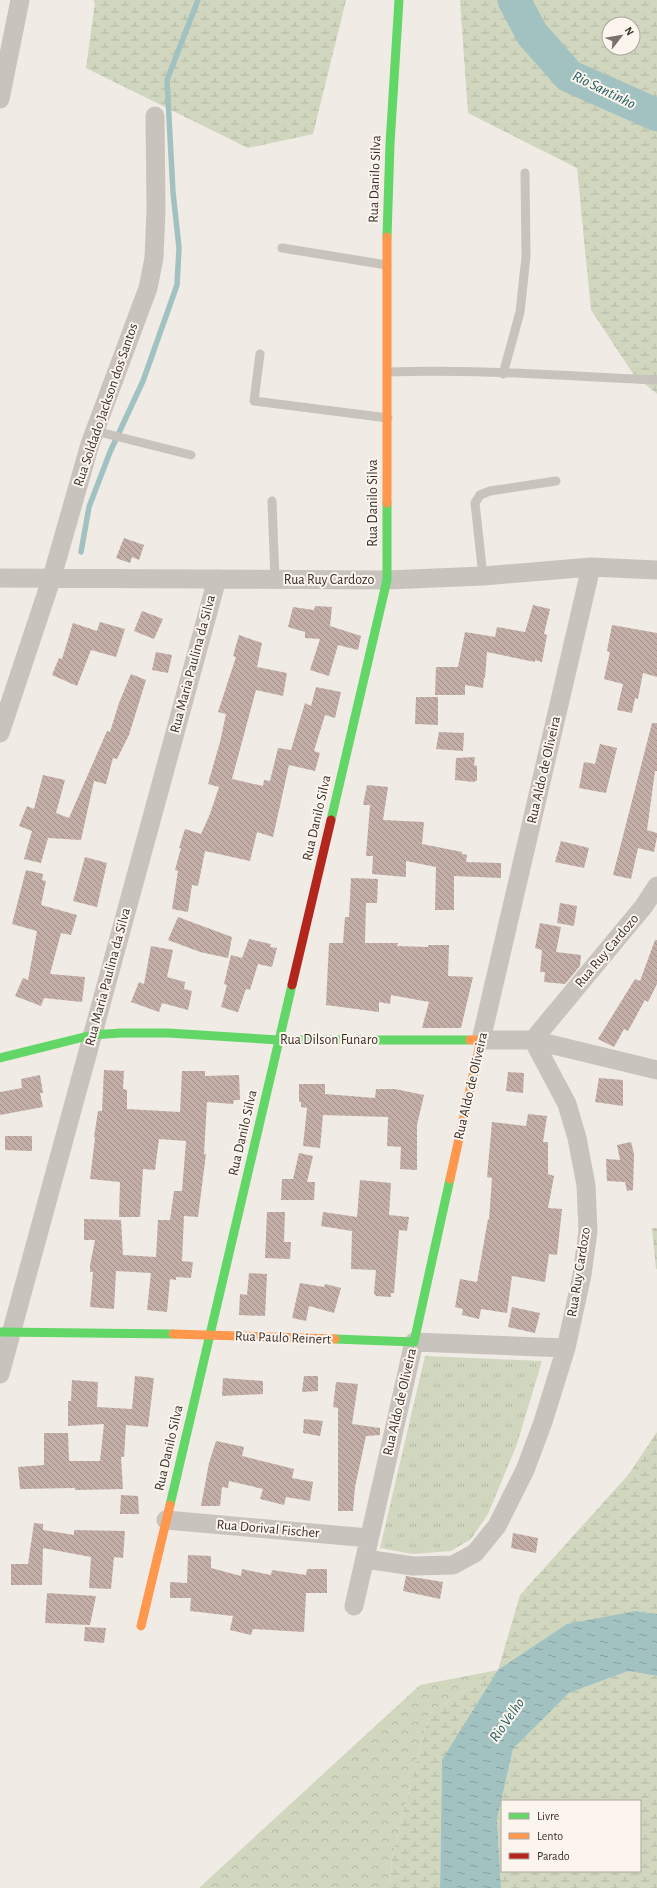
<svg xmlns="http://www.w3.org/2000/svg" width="657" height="1888" font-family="'Alegreya Sans',sans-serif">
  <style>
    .forest { fill: url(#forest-crowns) }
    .wetland { fill: url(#wetland-marsh); fill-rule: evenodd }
    .park { fill: url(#park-tufts) }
    .water { fill: url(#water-ripples) }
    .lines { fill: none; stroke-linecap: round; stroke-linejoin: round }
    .stream { stroke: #a1c2c1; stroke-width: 5.5 }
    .river { stroke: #a1c2c1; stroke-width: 33 }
    .building { fill: url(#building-back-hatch) }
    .lane { stroke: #c9c3be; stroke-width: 9 }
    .street { stroke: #c9c3be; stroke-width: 19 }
    .fast { stroke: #63d668; stroke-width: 9 }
    .slow { stroke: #ff974d; stroke-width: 9 }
    .jam { stroke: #b3261e; stroke-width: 9 }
    .labels { text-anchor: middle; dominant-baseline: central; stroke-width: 4; stroke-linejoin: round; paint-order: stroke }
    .street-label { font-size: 14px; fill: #3b302b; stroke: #fbf5ee }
    .water-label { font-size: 15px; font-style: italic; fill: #1f5a5e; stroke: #fbf5ee }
  </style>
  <defs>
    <pattern id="forest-crowns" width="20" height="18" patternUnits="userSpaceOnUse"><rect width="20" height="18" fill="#d1d6bf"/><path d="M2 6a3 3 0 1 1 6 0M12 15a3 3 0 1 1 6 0" fill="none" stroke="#b4b8a4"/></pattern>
    <pattern id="wetland-marsh" width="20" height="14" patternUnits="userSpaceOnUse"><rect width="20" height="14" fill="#d1d6bf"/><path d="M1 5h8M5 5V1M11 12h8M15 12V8" fill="none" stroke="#b4b8a4"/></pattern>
    <pattern id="park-tufts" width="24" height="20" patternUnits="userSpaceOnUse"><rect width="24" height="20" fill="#d1d6bf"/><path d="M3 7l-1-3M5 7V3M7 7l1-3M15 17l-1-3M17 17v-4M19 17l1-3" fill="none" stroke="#b4b8a4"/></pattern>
    <pattern id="water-ripples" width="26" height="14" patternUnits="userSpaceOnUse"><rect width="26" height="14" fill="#a1c2c1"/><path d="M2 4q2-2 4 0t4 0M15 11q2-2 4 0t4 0" fill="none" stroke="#849e9d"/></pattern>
    <pattern id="building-back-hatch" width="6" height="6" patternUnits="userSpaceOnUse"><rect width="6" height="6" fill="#c3afa7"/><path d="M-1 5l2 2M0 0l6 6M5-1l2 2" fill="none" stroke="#a08f88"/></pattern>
  </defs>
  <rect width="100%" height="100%" fill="#f0ebe5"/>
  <!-- forest -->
  <path class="forest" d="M498,1670L429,1713L392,1858L390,1888H199L420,1685Z"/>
  <!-- wetland -->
  <path class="wetland" d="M93,0H346L313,134L248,148L86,68L95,3Z
    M460,0H657V394L634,375L591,310L577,168L468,113ZM609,24H633V48H609Z
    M652,1228H657V1269H656Z
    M657,1432V1614L636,1611L442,1760L440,1888H390L392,1858L429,1713L498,1670L520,1595L629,1474Z
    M628,1671L657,1676V1888H501L497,1819L513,1749L569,1693ZM502,1801H640V1871H502Z"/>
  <!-- park -->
  <path class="park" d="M425,1356L542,1361L517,1444L488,1514L471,1539L451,1551L413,1554L380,1548Z"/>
  <!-- water -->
  <path class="water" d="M636,1611L657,1614V1676L628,1671L569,1693L513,1749L497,1819L501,1888H440L442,1760L498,1670L567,1624Z"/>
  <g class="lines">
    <!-- stream -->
    <path class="stream" d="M81,552L89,507L110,452L143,381L177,285L179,248L173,192L167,80L198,0"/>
    <!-- river -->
    <path class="river" d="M514,0L532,34L569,76L657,115"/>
  </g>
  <!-- building -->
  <path class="building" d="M124,538L144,545L139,560L132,557L130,563L116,558Z
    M533,605L550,609L544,634L547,635L542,662L535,660V662L487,652L485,678H484L483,688L465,685V695H435L436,667H458L465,632L495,637L497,627L525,632Z
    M315,606L332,607L330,626L361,636L358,650L338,645L329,676L310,670L320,639L305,638V632L288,627L293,607L314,610Z
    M142,611L163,619L154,639L134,631Z
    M100,622L125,629L116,657L91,650L77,686L52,675L59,658L62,659L73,623L97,631Z
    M612,625L657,633V677L643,673L638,699L635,698L632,713L617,710L623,684L604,679L610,652L607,651Z
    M239,635L262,643L257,667L287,673L283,696L256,690L232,779L263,786L264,780L270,781L278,748L291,750L305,703L311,706L316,687L341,692L335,718L325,715L314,751L320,753L315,771L289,765L273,837L257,832L250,861L205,851L198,886L192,885L188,912L172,909L178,871L175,870L181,848H179L185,829L201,834L210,814L219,787L208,784L220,742L226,714L218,712L236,657L233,656Z
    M156,652L172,655L168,673L152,670Z
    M131,674L146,680L129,735L117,759L113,758L106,784L94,781L81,840L48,838L41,863L24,859L32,831L19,826L27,806L34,809L43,775L65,780L56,813L69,818L107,731L110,732L119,703Z
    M416,697H438V725L415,724Z
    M652,723H657V771H655L647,830L657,833V837L654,852L638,848L631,879L613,875Z
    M439,732L464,733L463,751L436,749Z
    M600,744L617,748L606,793L579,788L584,762L595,764Z
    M475,757L474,765L477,766V780L474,782L455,780L456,758Z
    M367,785L388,787L383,820L424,822L422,844L462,852V854L467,855L466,862L501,863V878L454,876V910H435L436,867L406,861V877L372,874L373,856H366L370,805H363Z
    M561,841L589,848L584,868L555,862Z
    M85,857L107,863L97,907L73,901Z
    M26,870L43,874L42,880L46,881L41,905L77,915L71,935L61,933L50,974L85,977L82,1002L44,998L41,1006L15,996L23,978L28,980L37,931L12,924Z
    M351,878L378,879L377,903H366L365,943H398L397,946L428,947V945H449L448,976L473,977L461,1028H422L429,1002L391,995L390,1004L379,1002V1012L326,1005L329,943H343L345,917H349Z
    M560,903L577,906L574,926L557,923Z
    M178,917L232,937L228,958L200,952L168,940Z
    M540,923L561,927L556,952L581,955L580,966L565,984L544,982L545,972H540L542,950L535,948Z
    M249,939L271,944L270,947L277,948L272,967L258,964L250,990L246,989L238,1012H237L221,1007L227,985L224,984L231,955L242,958Z
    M655,940H657V984L648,1002L645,1000L628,1031L624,1029L614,1047L598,1039L635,979L640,981Z
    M151,946L173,950L167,977L185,982L184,989L192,991L188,1010L162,1003L159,1012L131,1002L139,982L144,984Z
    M104,1070L124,1071L123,1089L127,1090V1109L180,1112L182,1071H205V1076L239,1075L240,1100H234L233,1104L207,1102L204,1154H206L198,1217L184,1216L182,1261L193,1262L191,1278L176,1277V1280L170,1279L167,1312L147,1310L151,1273L116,1271L114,1309L90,1307L93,1272H90V1265L95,1240H84V1219L121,1220L123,1255L156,1257L158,1220H170L174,1191H182L186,1141L159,1139L155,1170L143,1169L140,1217H119L120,1182L90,1179L95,1138L94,1137L98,1111H102Z
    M508,1072L524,1073L523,1093L506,1091Z
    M40,1075L43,1093H40L43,1107L0,1115V1092L22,1088L21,1079Z
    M599,1078L623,1080V1106L595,1102Z
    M299,1084H325V1094L375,1098L376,1089H395L424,1095L417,1125V1170L400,1169L401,1147L387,1146L388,1117L323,1115L320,1148L303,1146L307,1108L301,1107V1102H299Z
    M528,1114L547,1116L543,1142H548V1174L554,1176L548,1208L562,1209L557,1255L549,1254L545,1282L512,1276L507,1313L481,1309L479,1319L462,1315L463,1309L455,1307L460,1279L477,1282L488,1219L489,1220L492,1178L487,1177L492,1122L526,1126Z
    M5,1136H32V1151L5,1150Z
    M631,1142L634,1154L633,1190L627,1191L625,1182L607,1181L606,1159L620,1160L617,1145Z
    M299,1153L313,1156L307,1182H315L314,1200H281L282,1179H293Z
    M360,1180L391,1183L389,1215L409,1217L407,1231L399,1230L394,1293H391V1297L376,1296L374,1293L376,1270L351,1269L352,1231L321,1226L323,1212L357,1217Z
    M267,1212H285L284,1242H291L290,1259L265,1258Z
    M249,1273L267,1274L265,1316L239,1315L240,1294L247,1295Z
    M300,1283L324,1287L325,1284L341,1288L334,1313L309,1306L306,1321L292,1318Z
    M512,1307L540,1313L535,1333L508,1327Z
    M135,1376L154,1378L148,1427L126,1425L124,1457H121L123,1489L75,1490V1488L20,1489L18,1467L44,1465V1433H68L69,1461H100L104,1424L68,1426V1401H71L72,1380L98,1382L97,1407L132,1409Z
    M304,1376H318V1391L302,1392Z
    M223,1378L263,1381V1394L222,1396Z
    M336,1382L358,1384L352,1424L380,1428V1435L366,1436L355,1487L353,1511H338V1408L333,1407Z
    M304,1419L323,1421L320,1436L303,1433Z
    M216,1441L244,1447L242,1456L294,1469L292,1478L313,1482L310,1501L286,1497L284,1505L260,1499L263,1489L229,1481L228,1488L222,1487L220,1506H201L209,1463Z
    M121,1495L138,1496L139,1514H120Z
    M34,1523L43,1524V1530L74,1535V1530L125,1531L123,1558L114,1557L111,1589L89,1588L91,1557L43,1548L42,1585H11V1564H28Z
    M513,1533L538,1538L536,1553L511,1548Z
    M188,1555L211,1556V1568L241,1576L242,1569L271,1575L272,1570L306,1575L307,1569H327V1593H306L304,1632L253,1629L251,1635L230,1630L233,1616L190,1611L191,1598H170V1582L187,1583Z
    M406,1576L443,1582L440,1599L403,1591Z
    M47,1593L96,1596L90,1625L45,1623Z
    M85,1627L106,1628L104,1643L84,1641Z"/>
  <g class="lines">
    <!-- lane -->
    <path class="lane" d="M282,248L387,265
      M260,354L254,401L388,418
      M387,372C477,369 567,376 657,380
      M503,374L520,312L526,257L525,173
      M95,431L191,455
      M272,501L275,579
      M483,576L475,503L480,495L490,491L556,481"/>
    <!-- street -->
    <path class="street" d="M0,99L20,0
      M591,567L481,1040H533L657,1070
      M0,578L387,580L483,576L591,567L657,570
      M0,733L52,577L90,444L148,288L154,258L156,210L155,116
      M0,1374L217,579
      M166,1520L369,1538
      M365,1559L413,1566L453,1565L475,1553L497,1526L525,1470L543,1422L566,1348L582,1275L588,1231L586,1185L577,1138L567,1104L533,1040L644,906L657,886
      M354,1606L414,1342L566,1348"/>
    <!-- fast -->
    <path class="fast" d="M387,237L390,144L399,0
      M331,820L387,580V503
      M0,1058L92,1035L121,1033H168L279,1040H470
      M0,1332L173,1334
      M335,1339L414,1342L450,1179
      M170,1505L292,985"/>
    <!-- slow -->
    <path class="slow" d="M387,237V503
      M450,1179L481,1040H470
      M173,1334L335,1339
      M141,1626L170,1505"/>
    <!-- jam -->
    <path class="jam" d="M292,985L331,820"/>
  </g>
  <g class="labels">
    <!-- street labels -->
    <g class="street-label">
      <text transform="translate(375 179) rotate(-88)">Rua Danilo Silva</text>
      <text transform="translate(106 405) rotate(-71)">Rua Soldado Jackson dos Santos</text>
      <text transform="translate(373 503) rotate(-90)">Rua Danilo Silva</text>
      <text x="329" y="580">Rua Ruy Cardozo</text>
      <text transform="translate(193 664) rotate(-75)">Rua Maria Paulina da Silva</text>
      <text transform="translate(544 770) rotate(-77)">Rua Aldo de Oliveira</text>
      <text transform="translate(317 818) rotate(-77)">Rua Danilo Silva</text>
      <text transform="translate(607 951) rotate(-50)">Rua Ruy Cardozo</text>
      <text transform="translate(108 977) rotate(-75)">Rua Maria Paulina da Silva</text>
      <text x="329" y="1040">Rua Dilson Funaro</text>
      <text transform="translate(471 1086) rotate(-77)">Rua Aldo de Oliveira</text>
      <text transform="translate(243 1133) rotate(-77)">Rua Danilo Silva</text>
      <text transform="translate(579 1272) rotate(-81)">Rua Ruy Cardozo</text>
      <text transform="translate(283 1338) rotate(2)">Rua Paulo Reinert</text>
      <text transform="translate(400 1402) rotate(-77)">Rua Aldo de Oliveira</text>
      <text transform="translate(169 1448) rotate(-77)">Rua Danilo Silva</text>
      <text transform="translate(268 1529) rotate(5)">Rua Dorival Fischer</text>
    </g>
    <!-- water labels -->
    <g class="water-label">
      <text transform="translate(604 90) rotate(26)">Rio Santinho</text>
      <text transform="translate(507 1720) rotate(-55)">Rio Velho</text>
    </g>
  </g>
  <!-- legend -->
  <rect x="501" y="1800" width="140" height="72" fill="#fbf5ee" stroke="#aea6a0"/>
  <rect x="509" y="1813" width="20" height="6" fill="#63d668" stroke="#aea6a0"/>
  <text x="537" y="1820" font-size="12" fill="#3b302b">Livre</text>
  <rect x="509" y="1833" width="20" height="6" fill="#ff974d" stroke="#aea6a0"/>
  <text x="537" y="1840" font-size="12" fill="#3b302b">Lento</text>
  <rect x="509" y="1853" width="20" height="6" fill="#b3261e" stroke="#aea6a0"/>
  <text x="537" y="1860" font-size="12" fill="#3b302b">Parado</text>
  <!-- north arrow -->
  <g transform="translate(621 36) rotate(59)"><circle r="19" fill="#fbf5ee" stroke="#aea6a0"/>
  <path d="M0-3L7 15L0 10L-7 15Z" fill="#7a716c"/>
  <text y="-6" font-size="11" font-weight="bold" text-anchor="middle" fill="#3b302b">N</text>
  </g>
</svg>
